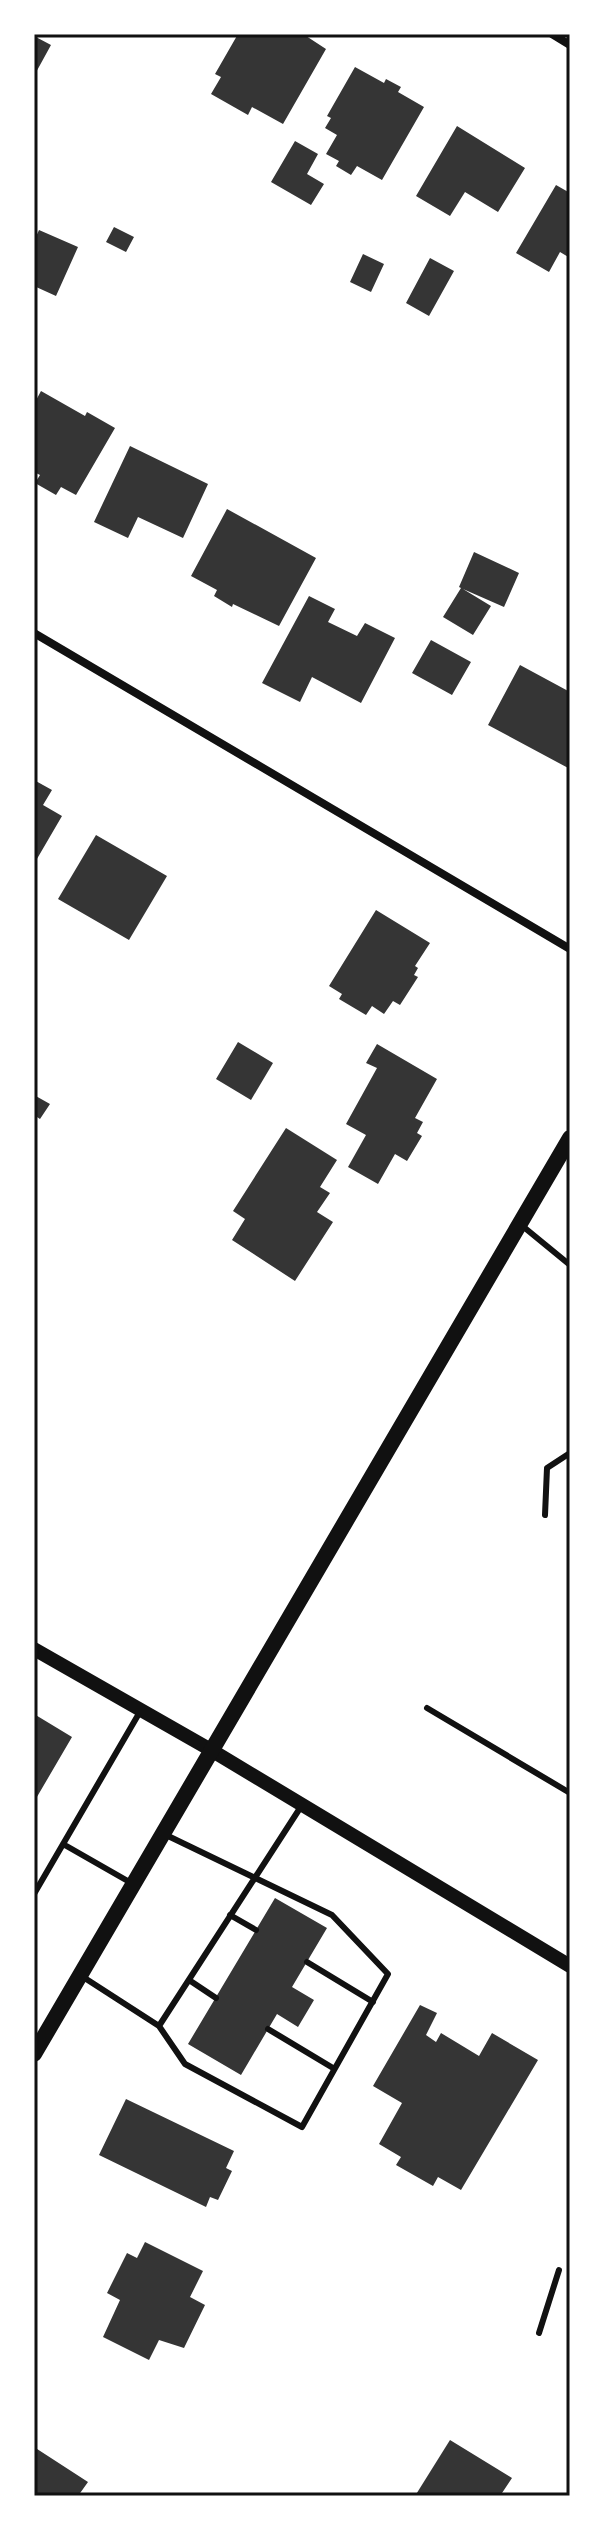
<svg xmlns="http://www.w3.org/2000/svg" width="604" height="2530" font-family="'IBM Plex Sans',sans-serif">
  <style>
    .building { fill: #353535 }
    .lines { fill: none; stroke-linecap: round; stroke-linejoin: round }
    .service { stroke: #111; stroke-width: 6 }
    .minor { stroke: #111; stroke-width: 8 }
    .tertiary { stroke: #111; stroke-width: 14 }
    .secondary { stroke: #111; stroke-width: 16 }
    .neatline { fill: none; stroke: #111; stroke-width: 3 }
  </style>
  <rect width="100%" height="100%" fill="#fff"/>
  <!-- building -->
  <path class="building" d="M238,34H303L326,49L283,124L252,107L248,115L211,94L221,77L215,74Z
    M34,36L51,45L34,76Z
    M355,67L384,83L386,79L401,87L398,92L424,107L382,180L357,166L351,175L336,166L339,161L326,154L337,135L325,128L331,118L327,116Z
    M457,126L525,168L498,212L465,192L450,216L416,196Z
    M295,141L318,154L307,174L324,184L311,205L271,182Z
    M556,185L570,193V258L560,252L549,272L516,253Z
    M114,227L134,237L126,252L106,242Z
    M39,230L78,247L56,296L34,286V241Z
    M363,254L384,264L371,292L350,282Z
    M430,258L454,271L429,316L406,303Z
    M41,391L85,416L87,412L115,428L76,495L61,487L56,495L35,483L40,475L34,472V404Z
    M130,446L208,484L183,538L138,517L128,538L94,522Z
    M227,509L316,558L279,626L233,604L232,607L214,596L217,590L191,576Z
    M474,552L519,573L504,607L463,589L491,606L473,635L443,617L461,588L459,587Z
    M309,596L335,609L328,622L357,636L365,623L395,638L361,703L312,677L300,702L262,683Z
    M431,640L471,662L452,695L412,673Z
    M520,665L570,692V769L488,725Z
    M34,780L52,790L43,805L62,816L34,864Z
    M96,835L167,876L129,940L58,899Z
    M376,910L430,943L415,966L418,968L414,975L418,977L400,1005L393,1001L384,1014L372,1006L366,1015L339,999L342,994L329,986Z
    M238,1042L273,1063L251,1100L216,1079Z
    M377,1044L437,1079L415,1118L423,1122L417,1133L422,1136L407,1161L395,1154L378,1184L348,1167L366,1135L346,1124L377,1068L366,1063Z
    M34,1095L50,1104L40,1119L34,1115Z
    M286,1128L337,1160L320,1187L330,1193L317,1212L333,1222L295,1281L232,1240L245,1219L233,1211Z
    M34,1714L72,1737L34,1802Z
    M275,1898L327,1928L292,1987L314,2000L298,2027L277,2014L241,2075L188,2044Z
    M420,2005L437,2013L426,2035L436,2042L441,2033L479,2056L492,2033L538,2060L461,2190L438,2177L433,2186L396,2165L401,2157L379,2144L402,2103L373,2086Z
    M126,2099L234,2151L226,2168L232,2171L218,2200L210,2197L206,2207L99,2155Z
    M145,2242L203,2271L190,2297L205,2305L184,2348L159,2340L149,2360L103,2337L120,2300L107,2293L127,2253L137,2258Z
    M450,2440L512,2478L500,2496H415Z
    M34,2447L88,2482L78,2496H34Z"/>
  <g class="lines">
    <!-- service -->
    <path class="service" d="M520,1224L570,1265
      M545,1515L547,1468L570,1453
      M427,1708L570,1793
      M63,1844L133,1884
      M34,1894L141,1710
      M230,1915L256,1930
      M307,1962L373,2002
      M80,1975L159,2026L302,1805
      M189,1980L216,1998
      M159,2026L185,2064L302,2127L388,1974L332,1915L166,1835
      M268,2029L333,2068
      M539,2333L559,2270"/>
    <!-- minor -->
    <path class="minor" d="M552,34L570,45
      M34,633L570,949"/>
    <!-- tertiary -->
    <path class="tertiary" d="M34,1649L211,1750L570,1966"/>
    <!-- secondary -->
    <path class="secondary" d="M34,2054L570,1138"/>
  </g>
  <!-- border -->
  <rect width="604" height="2530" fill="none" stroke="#ffffff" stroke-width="72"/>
  <rect x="36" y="36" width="532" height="2458" class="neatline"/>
</svg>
